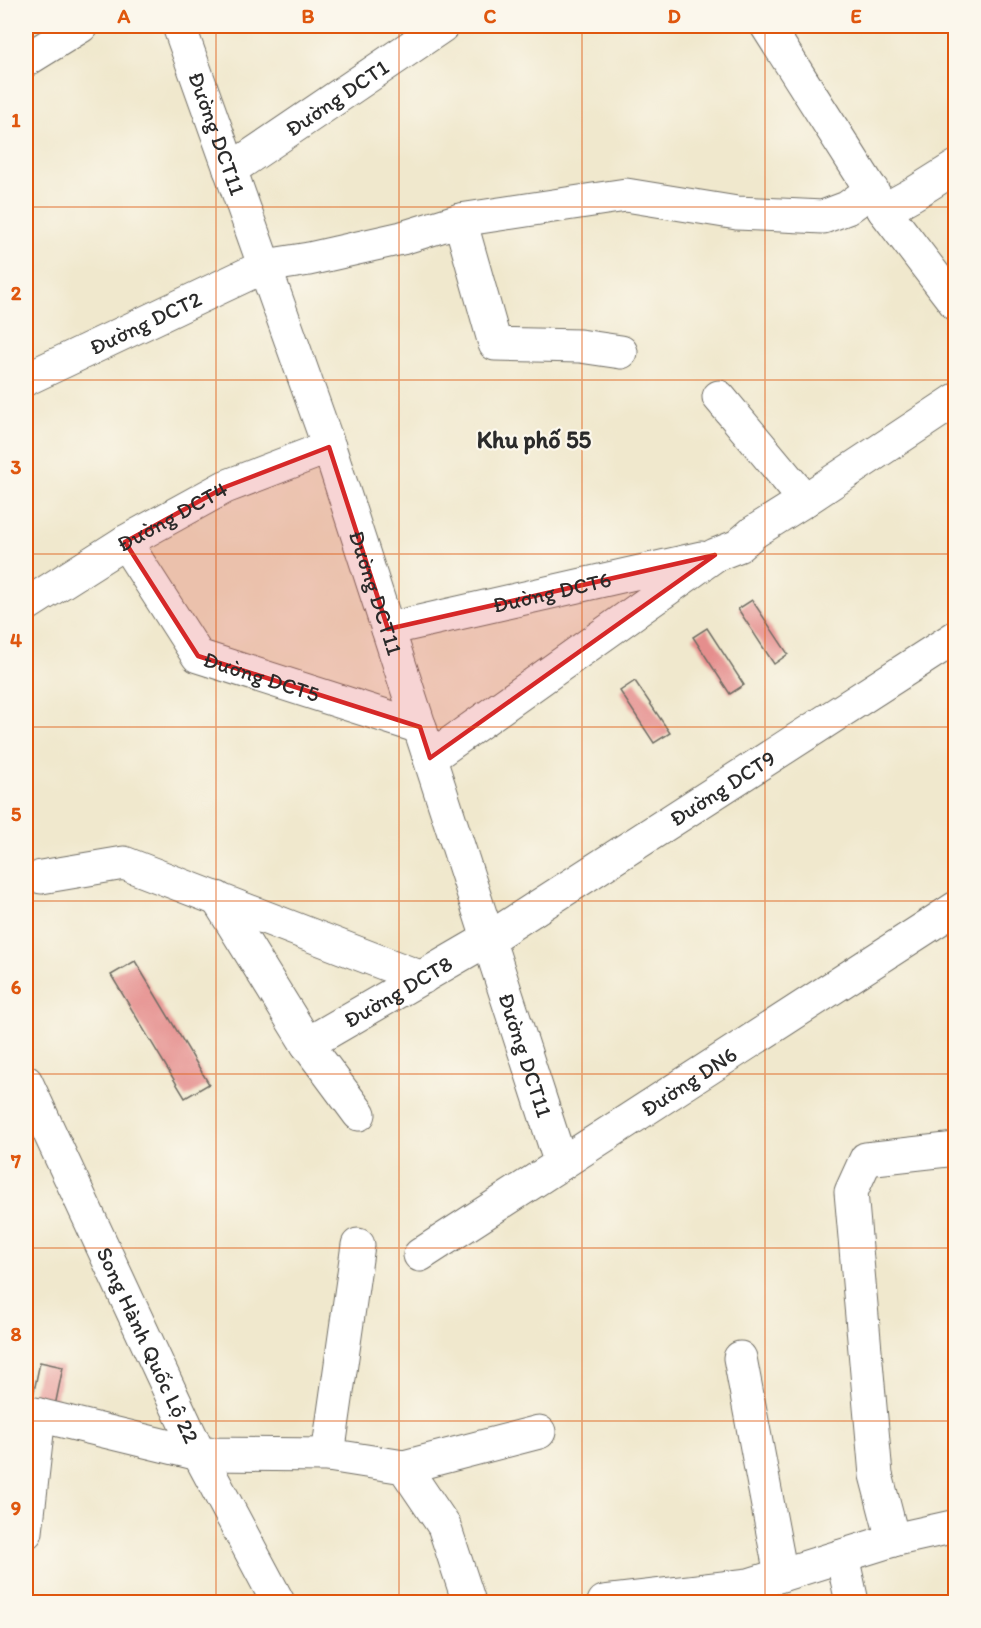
<svg xmlns="http://www.w3.org/2000/svg" width="981" height="1628" font-family="Itim,sans-serif">
  <style>
    .building { fill: #e58e8d }
    .lines { fill: none; stroke-linecap: round; stroke-linejoin: round }
    .minor-casing { stroke: #706d64; stroke-width: 35 }
    .minor { stroke: #fff; stroke-width: 33 }
    .marked { fill: #d62828; fill-opacity: 0.2; stroke: #d62828; stroke-width: 4.5; stroke-linejoin: round }
    .grid { fill: none; stroke: #df570e; stroke-width: 1.5; stroke-opacity: 0.55 }
    .labels { text-anchor: middle; dominant-baseline: central; stroke-width: 4.5; stroke-linejoin: round; paint-order: stroke }
    .street-label { font-size: 22px; fill: #2b2b2b; stroke: #fbf7ec }
    .neighbourhood-label { font-size: 24px; font-weight: bold; fill: #2b2b2b; stroke: #fbf7ec }
    .neatline { fill: none; stroke: #df570e; stroke-width: 2 }
    .grid-label { font-size: 20px; text-anchor: middle; font-weight: bold; fill: #df570e }
  </style>
  <rect width="100%" height="100%" fill="#fbf7ec"/>
  <filter id="ink" filterUnits="userSpaceOnUse"><feTurbulence type="fractalNoise" baseFrequency=".0167" numOctaves="2"/><feDisplacementMap in="SourceGraphic" scale="12" xChannelSelector="R" yChannelSelector="G"/><feConvolveMatrix kernelMatrix="1 2 1 2 8 2 1 2 1" color-interpolation-filters="sRGB"/></filter>
  <filter id="wash" filterUnits="userSpaceOnUse"><feTurbulence type="fractalNoise" baseFrequency=".008" numOctaves="4" result="noise"/><feDisplacementMap in="SourceGraphic" scale="24" xChannelSelector="R" yChannelSelector="G"/><feGaussianBlur stdDeviation="1.35" result="paint"/><feColorMatrix in="noise" values="0 0 0 0 0 0 0 0 0 0 0 0 0 0 0 0 0 1.4 0 .05"/><feComposite in="paint" operator="in"/></filter>
  <g filter="url(#wash)">
    <rect width="100%" height="100%" fill="#f0e8cd"/>
    <g id="blocks">
      <!-- building -->
      <path class="building" d="M752,600L788,654L774,664L738,609Z
        M707,628L744,685L730,694L693,637Z
        M635,681L670,733L654,743L620,691Z
        M135,961L209,1084L185,1098L111,975Z
        M40,1362L63,1367L55,1406L32,1401Z"/>
    </g>
  </g>
  <g filter="url(#ink)">
    <use href="#blocks" fill-opacity="0" stroke="#706d64" stroke-width="1.5"/>
    <g class="lines">
      <defs>
        <g id="minor">
          <path id="s1" d="M179,26L329,447L561,1164"/>
          <path d="M767,26L884,210L956,304"/>
          <path d="M26,60L81,26"/>
          <path id="s2" d="M230,170L442,26"/>
          <path d="M884,210L913,194L956,167"/>
          <path d="M460,220L626,195L737,213L823,217L847,208L872,190"/>
          <path id="s3" d="M26,379L265,266L309,259L402,238L460,220L495,344L580,346L621,352"/>
          <path d="M805,500L956,400"/>
          <path id="s4" d="M125,542L198,656L420,727"/>
          <path id="s5" d="M26,605L125,542L225,487L329,447"/>
          <path id="s6" d="M388,629L701,558"/>
          <path d="M430,758L715,555L738,546L754,532L805,500L719,397"/>
          <path d="M41,877L124,863L422,978"/>
          <path d="M217,898L307,1044L359,1114"/>
          <path id="s7" d="M307,1044L488,939L956,637"/>
          <path id="s8" d="M26,1082L199,1454L278,1602"/>
          <path id="s9" d="M420,1255L956,908"/>
          <path d="M740,1358L781,1575"/>
          <path d="M26,1412L199,1454L328,1455L404,1467L444,1526L469,1602"/>
          <path d="M328,1455L358,1245"/>
          <path d="M404,1467L539,1432"/>
          <path d="M26,1532L39,1415"/>
          <path d="M893,1540L876,1475L851,1192L866,1159L956,1149"/>
          <path d="M842,1556L852,1602"/>
          <path d="M604,1602L749,1585L893,1540L956,1526"/>
        </g>
      </defs>
      <!-- minor casing -->
      <use href="#minor" class="minor-casing"/>
      <!-- minor -->
      <use href="#minor" class="minor"/>
    </g>
  </g>
  <!-- marked area -->
  <path class="marked" d="M329,447L388,629L715,555L430,758L420,727L198,656L125,542L225,487Z"/>
  <!-- grid -->
  <path class="grid" d="M216,26V1602M399,26V1602M582,26V1602M765,26V1602M26,207H956M26,380H956M26,554H956M26,727H956M26,901H956M26,1074H956M26,1248H956M26,1421H956"/>
  <g class="labels">
    <!-- street labels -->
    <g class="street-label">
      <text stroke="none"><textPath href="#s2" startOffset="129">Đường DCT1</textPath></text>
      <text stroke="none"><textPath href="#s1" startOffset="114">Đường DCT11</textPath></text>
      <text stroke="none"><textPath href="#s3" startOffset="132">Đường DCT2</textPath></text>
      <text stroke="none"><textPath href="#s5" startOffset="171">Đường DCT4</textPath></text>
      <text stroke="none"><textPath href="#s6" startOffset="168">Đường DCT6</textPath></text>
      <text stroke="none"><textPath href="#s1" startOffset="600">Đường DCT11</textPath></text>
      <text stroke="none"><textPath href="#s4" startOffset="202">Đường DCT5</textPath></text>
      <text stroke="none"><textPath href="#s7" startOffset="488">Đường DCT9</textPath></text>
      <text stroke="none"><textPath href="#s7" startOffset="105">Đường DCT8</textPath></text>
      <text stroke="none"><textPath href="#s1" startOffset="1086">Đường DCT11</textPath></text>
      <text stroke="none"><textPath href="#s9" startOffset="320">Đường DN6</textPath></text>
      <text stroke="none"><textPath href="#s8" startOffset="290">Song Hành Quốc Lộ 22</textPath></text>
    </g>
    <!-- neighbourhood labels -->
    <g class="neighbourhood-label">
      <text x="534" y="439">Khu phố 55</text>
    </g>
  </g>
  <!-- margin -->
  <rect width="981" height="1628" fill="none" stroke="#fbf7ec" stroke-width="66"/>
  <rect x="33" y="33" width="915" height="1562" class="neatline"/>
  <g class="grid-label">
    <text x="124" y="23">A</text>
    <text x="308" y="23">B</text>
    <text x="490" y="23">C</text>
    <text x="674" y="23">D</text>
    <text x="856" y="23">E</text>
    <text x="16" y="127">1</text>
    <text x="16" y="300">2</text>
    <text x="16" y="474">3</text>
    <text x="16" y="647">4</text>
    <text x="16" y="821">5</text>
    <text x="16" y="994">6</text>
    <text x="16" y="1168">7</text>
    <text x="16" y="1341">8</text>
    <text x="16" y="1515">9</text>
  </g>
</svg>
